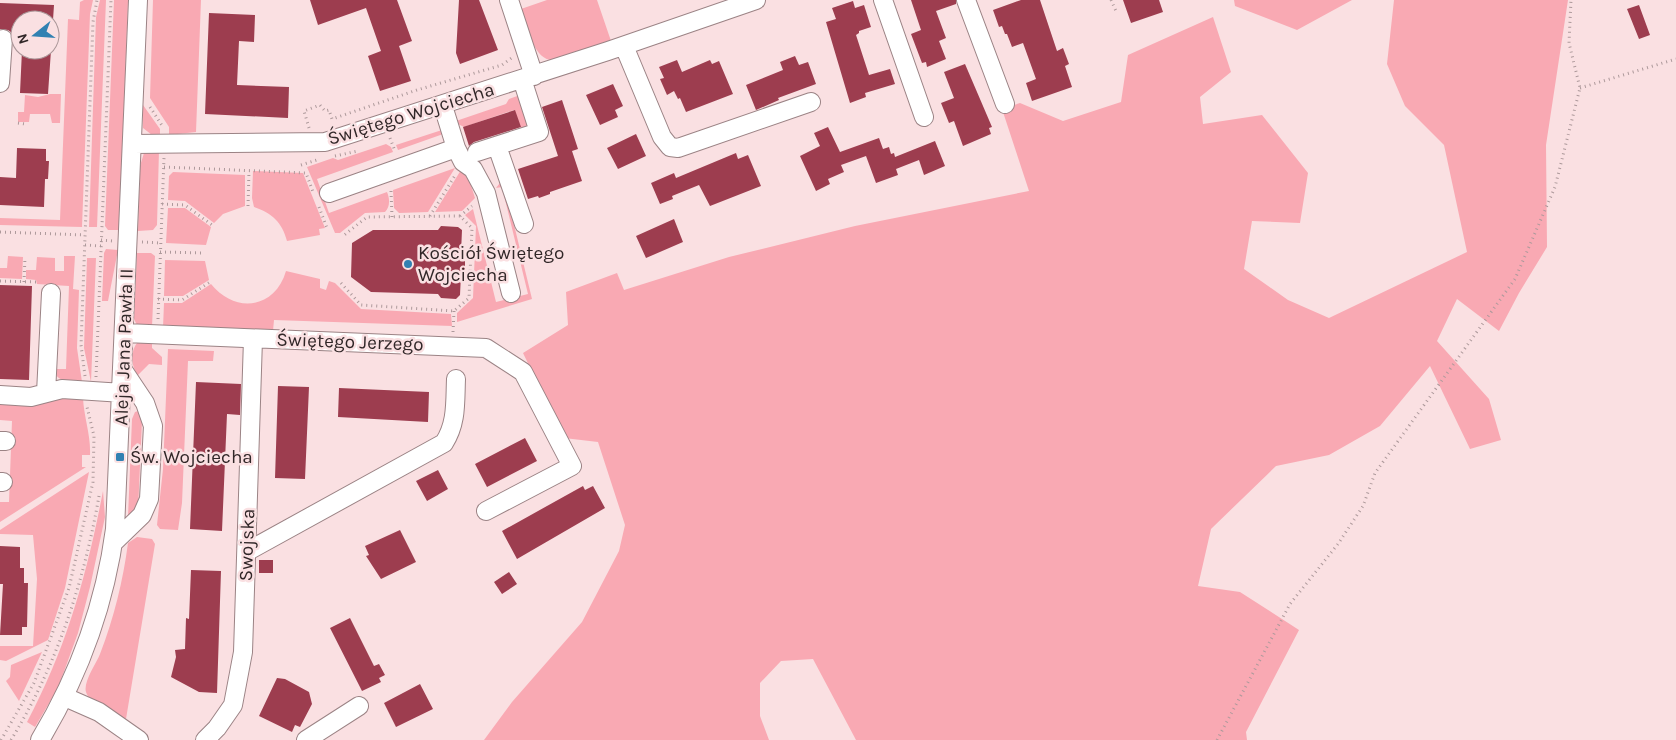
<svg xmlns="http://www.w3.org/2000/svg" width="1676" height="740" font-family="Karla,sans-serif">
  <style>
    .green { fill: #f9a9b3 }
    .building { fill: #9d3d4f }
    .lines { fill: none; stroke-linecap: round; stroke-linejoin: round }
    .minor-casing { stroke: #9b8385; stroke-width: 20 }
    .path { stroke: #ad999b; stroke-width: 3; stroke-dasharray: 1 4; stroke-linecap: butt }
    .minor { stroke: #fff; stroke-width: 18 }
    .poi-dot { fill: #3181b2; stroke: #fae0e2; stroke-width: 2 }
    .labels { text-anchor: middle; dominant-baseline: central; stroke-width: 5; stroke-linejoin: round; paint-order: stroke }
    .street-label { font-size: 19px; fill: #312728; stroke: #fae0e2 }
    .poi-label { font-size: 19px; fill: #312728; stroke: #fae0e2; text-anchor: start }
  </style>
  <rect width="100%" height="100%" fill="#fae0e2"/>
  <!-- green -->
  <path class="green" d="M84,0H93L90,14L82,227L0,225V218L60,220L68,19L79,20L80,2Z
    M100,0H106L97,227H89L96,17Z
    M114,0H128V2L119,230H108L105,226Z
    M153,0H201L196,132L169,135V127L150,98Z
    M547,0H597L611,41L550,60C532,56 527,25 521,9Z
    M1234,0H1352L1297,30L1235,6Z
    M1394,0H1568L1546,145L1547,247L1519,293L1499,331L1457,299L1437,341L1489,399L1501,440L1470,449L1430,366L1380,426L1329,455L1276,466L1211,529L1198,586L1240,592L1299,630L1246,732L1247,740H856L813,659L781,661L760,683V716L769,740H484L512,702L582,622L619,551L625,525L598,442L564,438L523,353L568,325L566,292L617,273L624,290L729,257L855,226L1029,191L1002,109L1020,103L1063,121L1121,102L1128,55L1213,17L1231,72L1200,97L1203,124L1262,115L1308,173L1300,223L1252,221L1244,269L1288,300L1329,318L1467,252L1444,145L1405,106L1387,64Z
    M50,94H61L60,123H52L50,114H30L29,122H18V112H24L25,95L38,97Z
    M520,95L532,126L521,129L514,110L464,127L458,124L456,121L506,104L509,99Z
    M143,105L160,129V136L152,135L143,128Z
    M445,129L446,133L398,150L396,145Z
    M386,144L391,147L393,152L317,179L329,213L387,192C390,199 390,207 385,212L365,213L340,233H335L307,167L333,158L338,160Z
    M152,150H159L157,225L153,230L138,231L140,166L144,153Z
    M455,168L428,212L399,213L394,208L393,190Z
    M461,170L467,173L475,198L462,211L435,212Z
    M253,171L303,173L325,228L319,229L320,235L287,241C282,222 272,213 254,207L252,198Z
    M173,172L245,175V206L223,214L214,223L185,201L168,200L169,176Z
    M503,179L532,299L457,322V313L473,298L476,226L465,215L473,209L496,302L528,294L502,187L496,188Z
    M168,208H185L211,227L206,245L166,243Z
    M106,249L118,250L108,301H102L104,253Z
    M137,253H151L155,256L152,327L137,325L134,319Z
    M8,256L23,257L22,279L0,278V268H7Z
    M64,256H75L73,289L79,290L77,348L82,382C70,381 56,383 54,369H66L69,286L37,284L36,280L26,279V270H36L37,257L55,258V271H64Z
    M87,258H96L91,382L84,348Z
    M165,260L205,261L209,280L183,296H164Z
    M286,271L320,279V288L326,290L329,281L335,283L361,309L451,314L452,326L274,320L273,331L163,328L164,303H182L211,284C235,314 275,309 286,271Z
    M152,341V348L162,357V365L149,364L138,375C131,367 130,350 138,342Z
    M168,349L214,351L213,361H188L182,503L178,530L160,529L157,525L163,469Z
    M64,397L83,398C84,418 91,435 90,455H82V467H86L0,522V502H9L12,421L0,420V402Z
    M138,411L142,421L138,510L128,517L132,419L135,412Z
    M89,472L65,588L48,640L6,661L0,660V646H33L37,579L33,535L0,534V530Z
    M103,491L105,517L90,587L78,633L58,688L35,727L27,722C67,647 87,574 103,491Z
    M137,537L152,539L155,544L126,719C115,713 90,705 86,692C83,682 96,664 100,654C114,618 123,581 128,543Z
    M42,652L19,701L6,681L10,677L11,665Z"/>
  <!-- building -->
  <path class="building" d="M310,0H397L412,41L399,46L411,81L380,91L368,56L381,51L366,8L318,25Z
    M459,0H479L498,50L460,64L456,53Z
    M911,0H956V4L936,11L946,38L939,41L946,59L927,67L926,62L922,63L911,34L921,30Z
    M1021,0H1040L1057,51L1063,48L1069,64L1065,66L1072,87L1032,101L1026,83L1036,79L1023,43L1012,47L1007,34H1005L1002,26L999,27L993,10Z
    M1123,0H1159L1163,12L1131,23Z
    M853,1L855,8L864,5L871,27L859,31V33L856,35L869,75L890,69L895,84L865,93L866,97L850,103L826,22L836,19L832,8Z
    M0,3L54,5L53,20H20V33H12L8,30L0,29Z
    M1639,5L1650,35L1639,39L1627,9Z
    M209,13L255,15L254,42L239,41L237,85L289,87L288,118L205,114Z
    M22,50H51L48,94L20,93Z
    M795,56L799,65L808,62L816,84L778,98L779,100L756,110L746,85L783,70L780,62Z
    M677,60L682,72L710,60L712,64L719,61L733,94L686,112L680,98L678,99L674,91L667,95L660,79L664,78L659,67Z
    M965,64L992,127L989,128L991,134L963,146L954,121L949,123L941,103L954,98L944,72Z
    M613,84L623,106L615,110L618,117L600,125L586,95Z
    M562,100L578,149L572,151L582,181L550,192V194L539,198L538,196L528,199L518,169L558,156L542,107Z
    M515,110L521,127L474,142L469,146L463,127Z
    M828,127L840,152L879,138L883,149L889,147L891,154L894,153L895,157L935,141L945,166L924,175L919,160L896,169L898,175L876,183L866,156L841,165L844,172L828,179L830,184L816,191L800,156L820,146L814,133Z
    M636,134L646,156L618,169L607,148Z
    M17,148L46,149V161H49L48,179H45L44,207L0,205V177L16,178Z
    M736,153L738,159L748,155L761,186L710,206L699,185L672,196L673,199L660,204L651,183L674,173L676,178Z
    M674,219L683,242L646,258L636,236Z
    M441,226L458,227L462,230L461,253H465V274H461L460,295L456,299L441,298L438,294L371,292L351,277L352,243L373,230H438Z
    M0,285L32,286L29,380L0,379Z
    M196,382L241,384L240,415L227,414L222,531L190,529Z
    M278,386L309,387L305,479L275,478Z
    M339,388L429,392L428,422L338,417Z
    M525,438L537,461L487,487L475,464Z
    M438,470L448,489L427,501L416,481Z
    M583,486L585,490L593,486L605,508L517,559L502,531Z
    M400,530L416,562L381,579L366,556L369,555L365,546Z
    M0,546L20,547V568H24V583H28L27,627H22V635H0L3,584H0Z
    M259,560H273V573H259Z
    M191,570L221,571L217,693L199,692L171,677L176,657L175,650L185,649L186,618L189,619Z
    M509,572L517,584L502,594L494,582Z
    M350,618L374,666L379,664L385,675L379,678L381,682L362,691L330,628Z
    M277,678L285,679L309,692L312,704L300,727L295,725L292,732L259,716Z
    M420,684L433,709L396,727L384,703Z"/>
  <g class="lines">
    <defs>
      <path id="minor" d="M509,0L534,76
        M883,0L924,117
        M966,0L1005,104
        M624,46L662,137L670,147L678,148L811,102
        M0,83L3,39
        M133,144L325,142L608,51L756,0
        M497,146L524,224
        M456,148L463,162L473,169L486,193L511,293
        M477,152L539,132L522,79
        M329,193L456,148L443,106
        M125,333L486,348L523,372L572,466L486,511
        M46,393L51,293
        M0,395L31,397L62,389L123,393
        M0,441H6
        M0,482H3
        M113,543L142,515L149,499L153,426L145,403L123,370
        M248,551L444,443C457,423 455,402 456,379
        M65,697L99,712L139,740
        M40,740C79,675 105,605 115,529L138,0
        M205,740L217,728L233,705L243,652L253,339
        M306,740L359,706"/>
    </defs>
    <!-- minor casing -->
    <use href="#minor" class="minor-casing"/>
    <!-- path -->
    <path class="path" d="M1111,0L1116,11
      M1580,88L1676,59
      M150,107L163,127
      M18,123L25,124
      M309,128L304,111L320,105L325,111L329,110L332,119L417,90L502,65L513,57
      M390,138L395,151
      M335,156L358,151
      M301,165L320,159
      M164,167L306,173L313,192
      M391,191L392,217
      M162,204L185,205L212,225
      M248,206L249,171
      M319,207L327,228
      M430,216L456,174
      M460,216L472,206
      M0,232L85,235
      M101,240L113,241
      M142,242L160,243
      M85,245L101,246
      M160,252L205,253
      M0,281L36,282V286
      M24,282L25,257
      M341,283L361,305L454,311L469,298L472,228L460,216L367,217L343,236
      M158,299L182,300L210,282
      M158,319L164,158
      M453,332L454,311
      M85,376L81,345L93,22L97,0
      M96,377L111,0
      M1,740L34,683L69,588L93,482L94,436L87,407
      M11,740C57,665 84,582 99,496
      M1217,740L1290,604L1338,544L1363,506L1375,473L1515,279L1555,187L1580,88L1569,43L1571,0"/>
    <!-- minor -->
    <use href="#minor" class="minor"/>
  </g>
  <!-- markers -->
  <g class="poi-dot">
    <circle cx="408" cy="264" r="5"/>
    <rect x="115" y="452" width="10" height="10" rx="2.5"/>
  </g>
  <g class="labels">
    <!-- street labels -->
    <g class="street-label">
      <text transform="translate(411 114) rotate(-17)">Świętego Wojciecha</text>
      <text transform="translate(350 342) rotate(2)">Świętego Jerzego</text>
      <text transform="translate(124 347) rotate(-88)">Aleja Jana Pawła II</text>
      <text transform="translate(247 545) rotate(-88)">Swojska</text>
    </g>
    <!-- poi labels -->
    <g class="poi-label">
      <text x="418" y="253">Kościół Świętego<tspan x="418" dy="22">Wojciecha</tspan></text>
      <text x="130" y="457">Św. Wojciecha</text>
    </g>
  </g>
  <!-- north arrow -->
  <g transform="translate(35 35) rotate(253)"><circle r="24" fill="#fae0e2" stroke="#aa9698"/>
  <path d="M0-4L9 19L0 12L-9 19Z" fill="#3181b2"/>
  <text y="-8" font-size="14" font-weight="bold" text-anchor="middle" fill="#312728">N</text>
  </g>
</svg>
